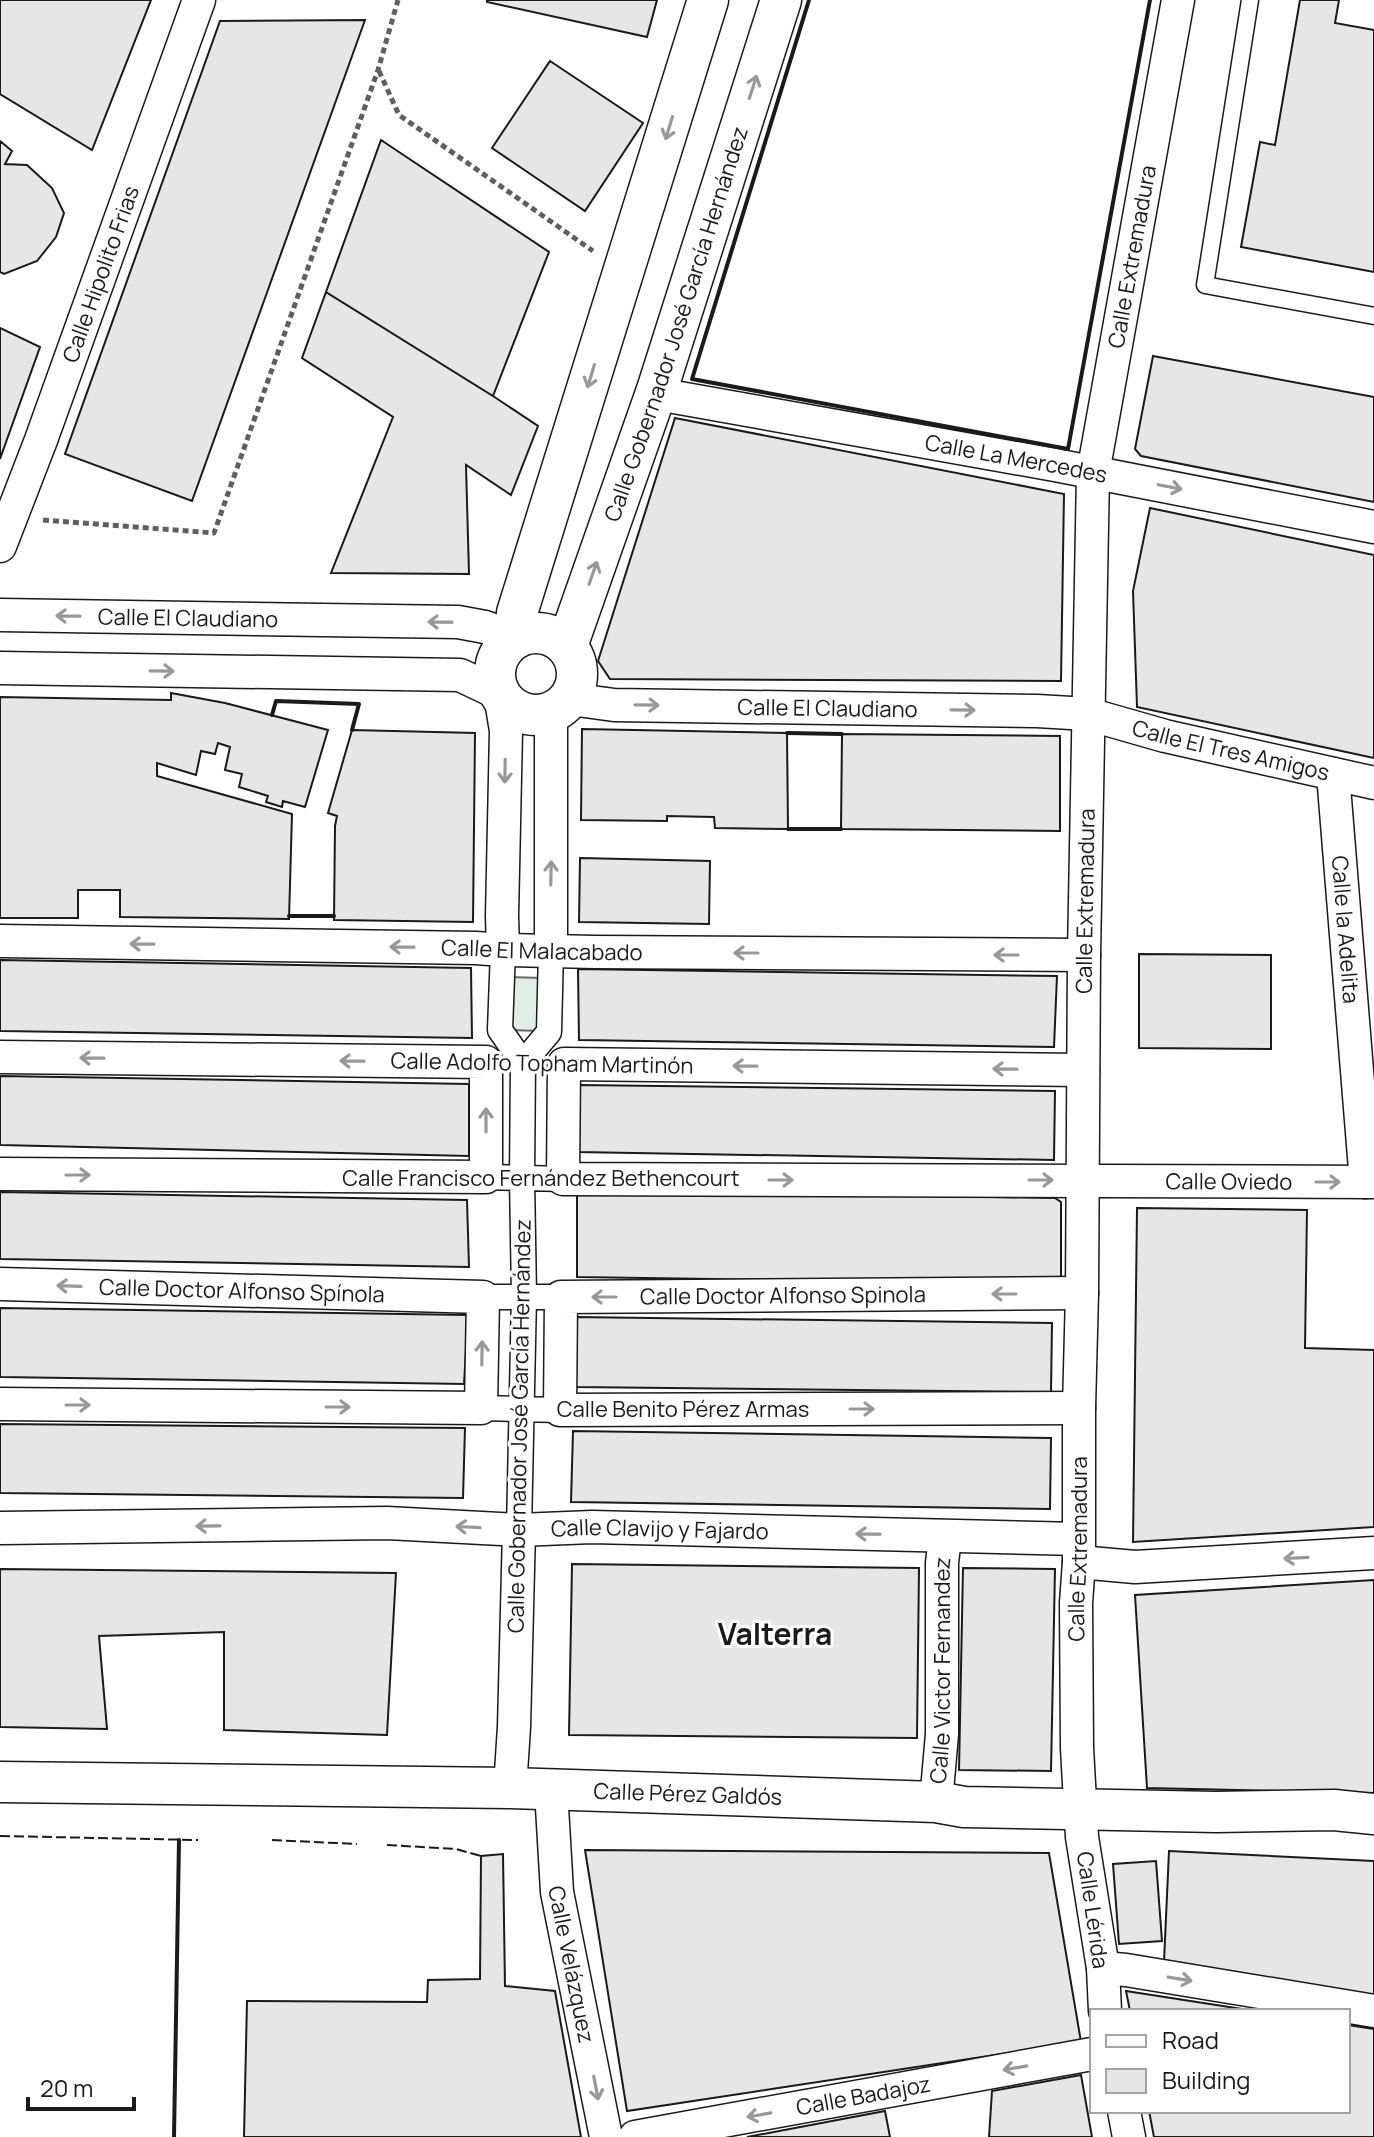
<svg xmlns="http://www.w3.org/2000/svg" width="1374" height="2137" font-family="Manrope,sans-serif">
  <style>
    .green { fill: #e0efe3; stroke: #6a6a6a; stroke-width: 2 }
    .building { fill: #e6e6e6; stroke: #1a1a1a; stroke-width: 2 }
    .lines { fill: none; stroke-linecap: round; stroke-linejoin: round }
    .service-casing { stroke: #1a1a1a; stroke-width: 19 }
    .pedestrian-casing { stroke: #1a1a1a; stroke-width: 27 }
    .minor-casing { stroke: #1a1a1a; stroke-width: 35 }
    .tertiary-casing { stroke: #1a1a1a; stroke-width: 43 }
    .path { stroke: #5f5f5f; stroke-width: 5; stroke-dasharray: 6 4; stroke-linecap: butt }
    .service { stroke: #fff; stroke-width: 16 }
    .pedestrian { stroke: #fff; stroke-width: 24 }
    .minor { stroke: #fff; stroke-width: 32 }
    .tertiary { stroke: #fff; stroke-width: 40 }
    .fence { stroke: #1a1a1a; stroke-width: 2; stroke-dasharray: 10 4; stroke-linecap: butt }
    .wall { stroke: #1a1a1a; stroke-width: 4 }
    .oneway { stroke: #989898 }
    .labels { text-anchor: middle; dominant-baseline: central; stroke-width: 6; stroke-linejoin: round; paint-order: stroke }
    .street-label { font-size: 22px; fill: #1a1a1a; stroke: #fff }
    .district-label { font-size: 30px; font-weight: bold; fill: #1a1a1a; stroke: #fff }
  </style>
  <rect width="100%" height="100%" fill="#fff"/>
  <!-- green -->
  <path class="green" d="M506,977L542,978L540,1031L505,1030Z"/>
  <!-- building -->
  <path class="building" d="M0,0H151L92,150L0,94Z
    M487,0H657L647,37L487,2Z
    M1300,0H1339L1335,23L1374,30V272L1241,247L1260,142L1275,145Z
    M365,20L192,501L65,454L220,21Z
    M550,61L643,123L585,211L492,148Z
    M381,140L549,252L493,396L326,292Z
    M0,141L12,151L5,164L27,165L52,188L64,213L56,237L37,261L4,274L0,272Z
    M326,292L493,396L538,426L511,495L466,465L469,574L331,573L393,417L302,358Z
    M0,328L40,347L0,459Z
    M1153,356L1374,397V502L1141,456L1135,449Z
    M675,418L1064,494L1061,681L610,679L598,661Z
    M1150,508L1374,555V758L1137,707L1133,591Z
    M171,693L225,703L328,730L305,807L283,801L282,807L266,802L268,796L239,787L242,774L225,770L230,747L218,743L215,754L201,751L196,775L157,763V776L292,814L289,919L120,917V890H78V918H0V697L171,700Z
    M582,729L787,733L788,829L715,828L714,817L667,816V821L581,820Z
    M352,730L475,733L473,922L334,920L335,826L337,816L328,813Z
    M842,734L1060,736V831L841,829Z
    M580,858L710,861L709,924L579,922Z
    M1139,954L1271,955V1049L1139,1048Z
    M0,960L471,968L472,1038L0,1031Z
    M578,969L1057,976L1054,1047L579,1040Z
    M0,1076L469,1084V1156L0,1145Z
    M578,1085L1055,1091L1054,1160L577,1152Z
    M577,1190L1055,1198L1061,1202V1277L1054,1284L577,1277Z
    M0,1192L467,1200L469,1267L0,1259Z
    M1137,1208L1307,1210L1305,1348L1374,1350V1527L1133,1542Z
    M0,1308L468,1315L464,1384L0,1377Z
    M575,1317L1052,1323L1051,1392L574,1387Z
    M0,1424L465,1428L463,1498L0,1493Z
    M573,1431L1051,1438L1050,1509L571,1502Z
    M572,1564L919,1568L917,1738L569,1735Z
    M963,1568L1055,1569L1051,1771L959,1770Z
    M0,1569L396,1573L387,1735L224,1730V1632L99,1636L107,1729L0,1727Z
    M1374,1580V1793L1147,1788L1135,1595Z
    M585,1850L1049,1853L1081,2042L627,2111Z
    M1169,1851L1374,1861V1995L1164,1962Z
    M503,1854L505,1986L555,1991L581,2137H244L247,2001L427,2002L428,1980L480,1979L481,1856Z
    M1156,1861L1162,1941L1119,1944L1113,1864Z
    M1126,1991L1255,2011H1130Z
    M1348,2025L1374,2029V2137H1154L1149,2111H1348Z
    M1081,2075L1092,2137H989L992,2091Z
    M885,2111L890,2137H747Z"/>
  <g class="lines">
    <defs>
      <path id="service" d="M1250,0L1205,285L1374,316"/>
      <path id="pedestrian" d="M503,950L500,1030L523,1063L522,1178L524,1296L519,1530
        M523,1063L549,1032L551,951
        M486,1177L563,1179
        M483,1297H561
        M481,1408L560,1410"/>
      <g id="minor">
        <path id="s1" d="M657,390L674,397L1055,465L1374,527"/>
        <path id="s2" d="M0,546L41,440L199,0"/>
        <path id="s3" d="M0,615L458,622L485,627L516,638"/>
        <path d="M0,668L460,675L500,694L506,731L502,916L503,950"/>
        <path id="s4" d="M570,699L614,705L1037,711L1088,714L1165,736L1374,783"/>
        <path d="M551,713V951"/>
        <path id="s5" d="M1333,774L1366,1182"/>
        <path id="s6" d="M0,941L476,948L503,950L594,952L1084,955"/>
        <path d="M0,1057L486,1062V1177L0,1174"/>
        <path id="s7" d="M1083,1070L564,1064L563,1179L1374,1182"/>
        <path id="s8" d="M0,1284L483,1297L481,1408L0,1404"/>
        <path id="s9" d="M1079,1408L560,1410L561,1297L1082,1293"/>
        <path id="s10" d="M0,1528L387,1523L519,1530L592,1527L1078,1539"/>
        <path d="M1079,1562L1135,1567L1374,1553"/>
        <path d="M510,1788L514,1727L519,1530"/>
        <path id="s11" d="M551,1790L557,1892L606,2137"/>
        <path id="s12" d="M936,1802L942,1734V1563L945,1537"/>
        <path d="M1103,1968L1126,1970L1374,2011"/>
        <path id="s13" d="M1105,2011L1103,1968L1082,1837L1077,1748L1076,1603L1079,1562V1408L1082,1293L1084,955L1093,473L1178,0"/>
        <path d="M1124,2111L1129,2137"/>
        <path id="s14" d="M635,2137L1092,2054"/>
      </g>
      <g id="tertiary">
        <circle cx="536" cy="674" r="41"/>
        <path d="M516,638L517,613L708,0"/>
        <path id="s15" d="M567,646L657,390L781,0"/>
        <path id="s16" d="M0,1782L510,1788L936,1802L964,1807L1216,1812L1334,1810L1374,1814"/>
      </g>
    </defs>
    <!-- service casing -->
    <use href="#service" class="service-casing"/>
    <!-- pedestrian casing -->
    <use href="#pedestrian" class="pedestrian-casing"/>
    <!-- minor casing -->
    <use href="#minor" class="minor-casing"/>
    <!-- tertiary casing -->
    <use href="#tertiary" class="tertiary-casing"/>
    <!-- path -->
    <path class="path" d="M379,71L399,115L593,251
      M43,520L214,533L378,70L398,0"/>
    <!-- service -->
    <use href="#service" class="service"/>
    <!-- pedestrian -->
    <use href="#pedestrian" class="pedestrian"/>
    <!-- minor -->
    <use href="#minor" class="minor"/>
    <!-- tertiary -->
    <use href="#tertiary" class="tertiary"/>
    <!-- fence -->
    <path class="fence" d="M0,1836L198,1840
      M272,1840L357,1844
      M387,1845L456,1849L481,1856"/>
    <!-- wall -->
    <path class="wall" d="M809,0L692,379L1068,449L1150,0
      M272,715L276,701L359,704L352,730
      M787,733L842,734
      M788,829H841
      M289,916H334
      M174,2137L179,1840"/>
  </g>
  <!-- one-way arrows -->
  <defs><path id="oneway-shaft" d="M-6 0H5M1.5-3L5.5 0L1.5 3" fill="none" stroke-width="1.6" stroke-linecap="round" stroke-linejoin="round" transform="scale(2)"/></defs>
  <g class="oneway">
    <use href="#oneway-shaft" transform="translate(753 87) rotate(-72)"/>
    <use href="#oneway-shaft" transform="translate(669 128) rotate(107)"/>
    <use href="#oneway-shaft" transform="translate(591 376) rotate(107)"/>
    <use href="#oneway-shaft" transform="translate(1170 487) rotate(11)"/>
    <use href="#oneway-shaft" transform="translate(593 573) rotate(-71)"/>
    <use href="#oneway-shaft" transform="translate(68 616) rotate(-179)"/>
    <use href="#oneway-shaft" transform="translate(440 622) rotate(-179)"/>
    <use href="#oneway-shaft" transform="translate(162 671) rotate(1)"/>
    <use href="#oneway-shaft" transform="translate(647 705) rotate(1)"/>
    <use href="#oneway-shaft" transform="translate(963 710) rotate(1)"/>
    <use href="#oneway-shaft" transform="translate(505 771) rotate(91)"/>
    <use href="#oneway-shaft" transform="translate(551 873) rotate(-89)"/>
    <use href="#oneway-shaft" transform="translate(142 944) rotate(-179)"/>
    <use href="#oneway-shaft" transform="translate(402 947) rotate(-179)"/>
    <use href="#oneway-shaft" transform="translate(746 953) rotate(-180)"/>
    <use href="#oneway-shaft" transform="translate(1006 955) rotate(-180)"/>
    <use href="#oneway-shaft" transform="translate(92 1058) rotate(-179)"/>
    <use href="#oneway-shaft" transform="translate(352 1061) rotate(-179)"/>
    <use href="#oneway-shaft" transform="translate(745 1066) rotate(-179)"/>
    <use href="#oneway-shaft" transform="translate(1005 1069) rotate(-179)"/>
    <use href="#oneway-shaft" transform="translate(486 1120) rotate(-90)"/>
    <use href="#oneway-shaft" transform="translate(78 1175)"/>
    <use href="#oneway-shaft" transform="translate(781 1180)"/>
    <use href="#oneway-shaft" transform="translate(1041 1180)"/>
    <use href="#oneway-shaft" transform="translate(1328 1182)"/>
    <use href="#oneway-shaft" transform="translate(69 1286) rotate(-178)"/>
    <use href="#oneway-shaft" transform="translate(1004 1294) rotate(180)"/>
    <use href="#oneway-shaft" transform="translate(604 1297) rotate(180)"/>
    <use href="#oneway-shaft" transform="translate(482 1353) rotate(-89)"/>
    <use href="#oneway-shaft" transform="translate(78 1405)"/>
    <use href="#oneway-shaft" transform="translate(338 1407)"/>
    <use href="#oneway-shaft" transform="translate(862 1409)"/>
    <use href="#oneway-shaft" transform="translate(208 1526) rotate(179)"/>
    <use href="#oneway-shaft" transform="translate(468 1527) rotate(-177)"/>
    <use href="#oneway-shaft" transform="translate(868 1534) rotate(-179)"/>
    <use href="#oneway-shaft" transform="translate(1296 1558) rotate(177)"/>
    <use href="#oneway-shaft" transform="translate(1180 1979) rotate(9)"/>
    <use href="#oneway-shaft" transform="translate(1015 2068) rotate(170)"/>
    <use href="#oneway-shaft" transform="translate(596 2088) rotate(79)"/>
    <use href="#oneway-shaft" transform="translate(759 2115) rotate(170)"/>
  </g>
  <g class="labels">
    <!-- street labels -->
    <g class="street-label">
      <text stroke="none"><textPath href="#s13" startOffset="1760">Calle Extremadura</textPath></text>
      <text stroke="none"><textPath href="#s2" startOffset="290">Calle Hipolito Frias</textPath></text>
      <text stroke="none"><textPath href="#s15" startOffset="340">Calle Gobernador José García Hernández</textPath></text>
      <text stroke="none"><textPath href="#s1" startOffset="366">Calle La Mercedes</textPath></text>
      <text stroke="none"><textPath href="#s3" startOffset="188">Calle El Claudiano</textPath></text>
      <text stroke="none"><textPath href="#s4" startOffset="258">Calle El Claudiano</textPath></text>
      <text stroke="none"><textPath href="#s4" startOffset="666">Calle El Tres Amigos</textPath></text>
      <text stroke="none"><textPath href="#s13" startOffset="1112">Calle Extremadura</textPath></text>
      <text stroke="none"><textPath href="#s5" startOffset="156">Calle la Adelita</textPath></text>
      <text stroke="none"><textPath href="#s6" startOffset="542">Calle El Malacabado</textPath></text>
      <text transform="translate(542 1063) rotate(1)">Calle Adolfo Topham Martinón</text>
      <text x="541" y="1178">Calle Francisco Fernández Bethencourt</text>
      <text stroke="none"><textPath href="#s7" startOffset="1300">Calle Oviedo</textPath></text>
      <text stroke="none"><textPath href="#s8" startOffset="242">Calle Doctor Alfonso Spínola</textPath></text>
      <text stroke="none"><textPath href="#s9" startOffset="854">Calle Doctor Alfonso Spinola</textPath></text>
      <text x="683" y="1409">Calle Benito Pérez Armas</text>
      <text transform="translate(519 1426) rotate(-89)">Calle Gobernador José García Hernández</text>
      <text stroke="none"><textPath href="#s10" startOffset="660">Calle Clavijo y Fajardo</textPath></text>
      <text stroke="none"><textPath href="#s13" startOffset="464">Calle Extremadura</textPath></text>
      <text stroke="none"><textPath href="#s12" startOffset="132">Calle Victor Fernandez</textPath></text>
      <text stroke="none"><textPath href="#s16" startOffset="688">Calle Pérez Galdós</textPath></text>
      <text transform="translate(1093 1910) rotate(82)">Calle Lérida</text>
      <text stroke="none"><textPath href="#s11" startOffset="176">Calle Velázquez</textPath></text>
      <text stroke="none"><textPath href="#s14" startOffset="232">Calle Badajoz</textPath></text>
    </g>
    <!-- district labels -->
    <g class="district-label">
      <text x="775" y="1633">Valterra</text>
    </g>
  </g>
  <!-- legend -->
  <rect x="1090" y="2009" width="260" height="104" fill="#ffffff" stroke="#a3a3a3" stroke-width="2"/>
  <rect x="1106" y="2035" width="40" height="12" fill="#ffffff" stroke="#a3a3a3" stroke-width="2"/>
  <text x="1162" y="2049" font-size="24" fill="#1a1a1a">Road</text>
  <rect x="1106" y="2069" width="40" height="24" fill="#e6e6e6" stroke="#a3a3a3" stroke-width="2"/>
  <text x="1162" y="2089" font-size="24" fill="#1a1a1a">Building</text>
  <!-- scale -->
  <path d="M28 2097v12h106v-12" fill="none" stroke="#1a1a1a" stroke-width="4"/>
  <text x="40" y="2097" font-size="24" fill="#1a1a1a" stroke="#ffffff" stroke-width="6" paint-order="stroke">20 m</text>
</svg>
